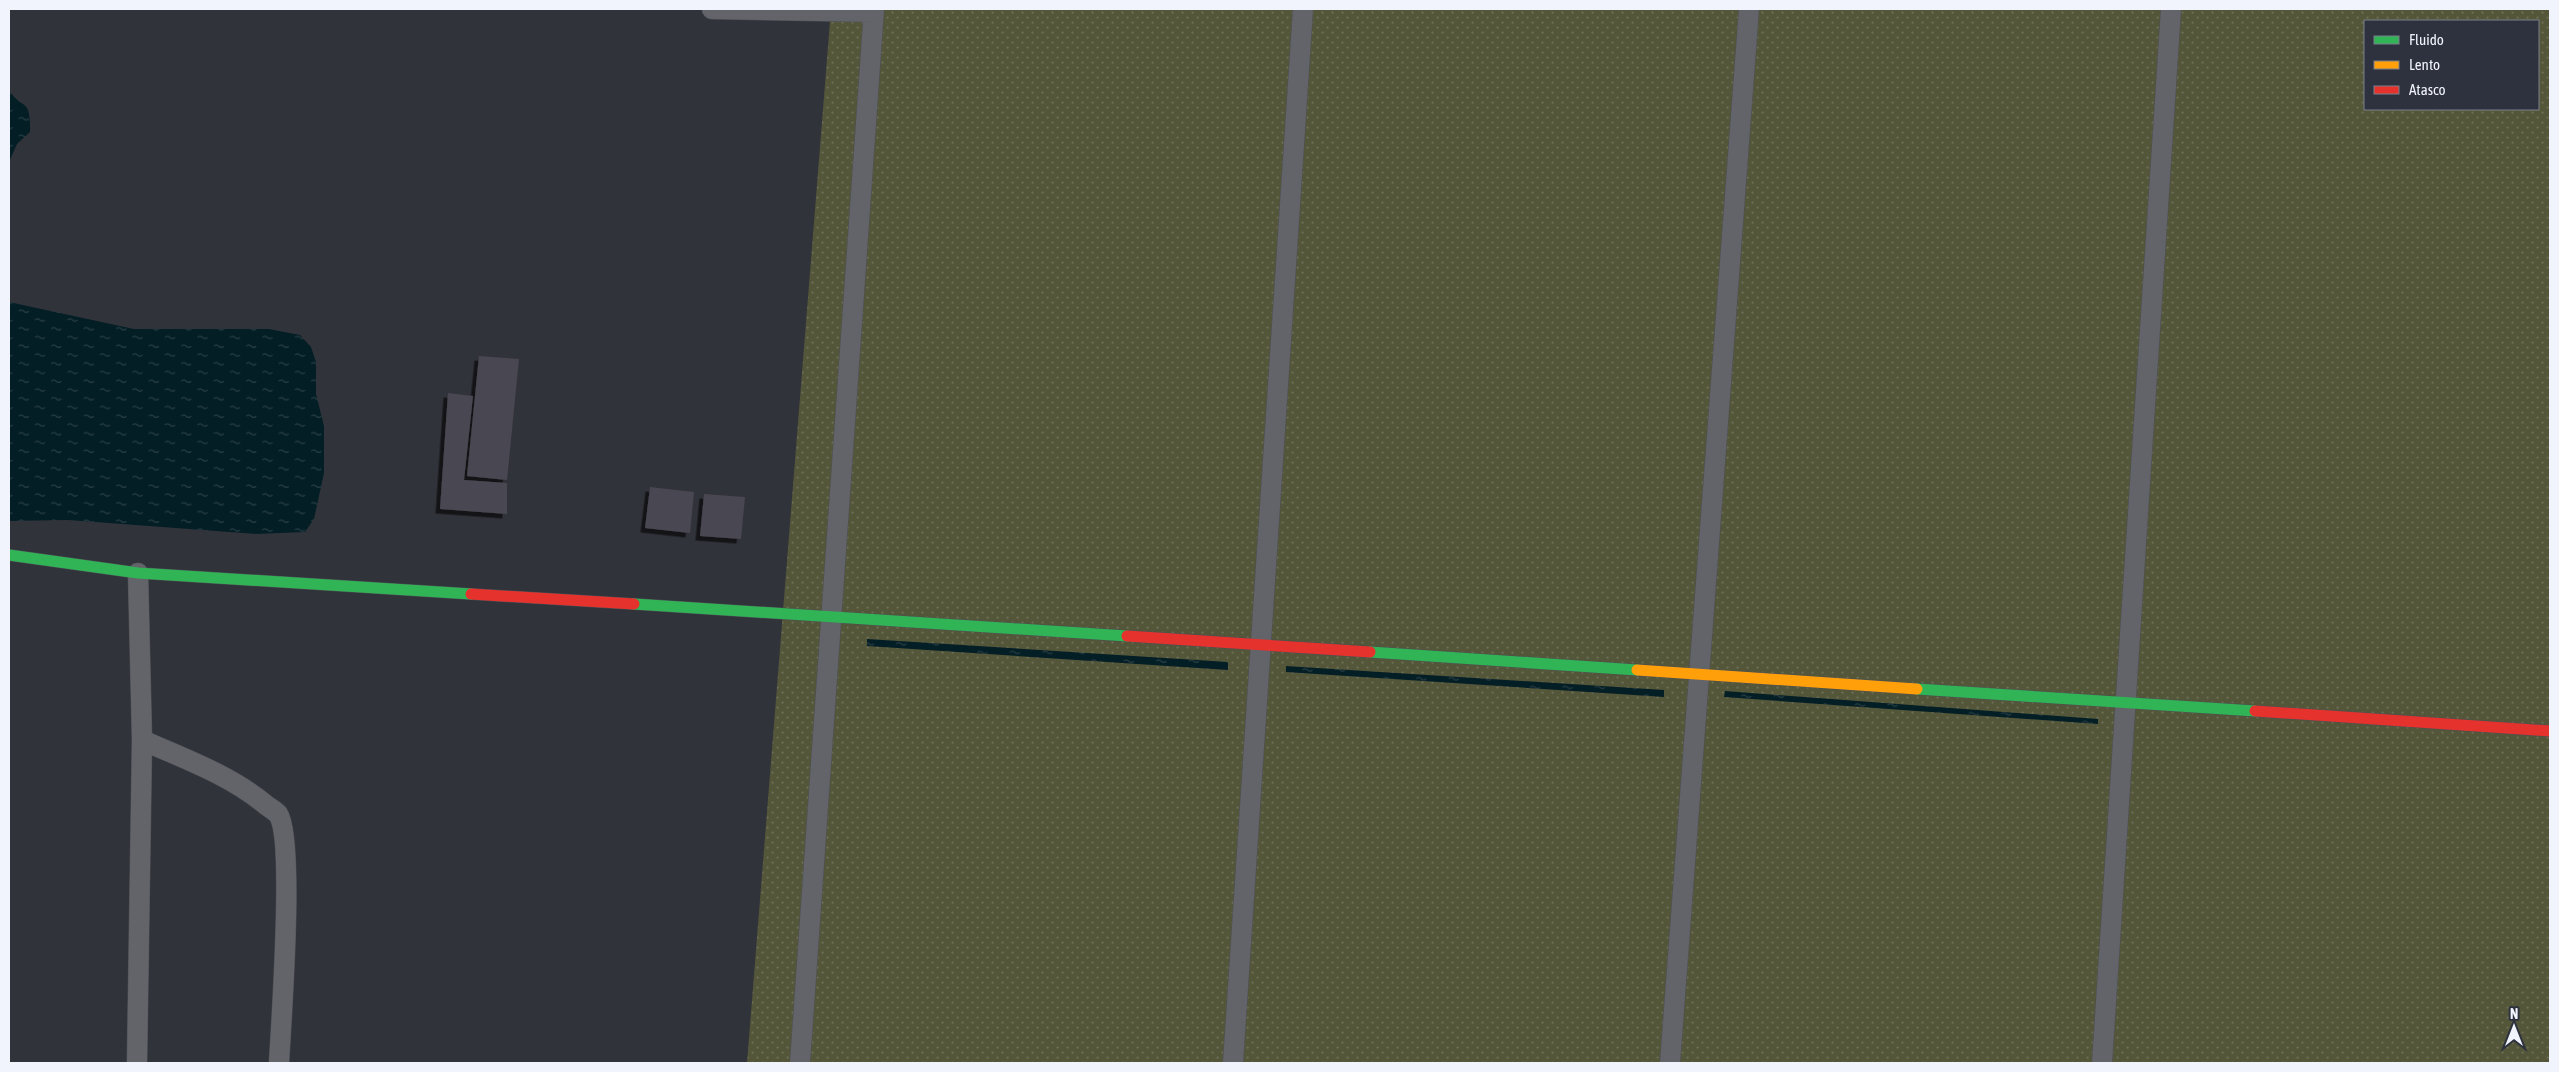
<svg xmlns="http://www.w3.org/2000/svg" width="2559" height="1072" font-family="'Asap Condensed',sans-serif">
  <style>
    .grass { fill: url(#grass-dots); fill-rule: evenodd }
    .water { fill: url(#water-ripples) }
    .building { fill: #4a4651; filter: url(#shadow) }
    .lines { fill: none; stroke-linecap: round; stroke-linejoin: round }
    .lane-casing { stroke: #4d4f56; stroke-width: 21 }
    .fast-casing { stroke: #4d4f56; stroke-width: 12 }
    .slow-casing { stroke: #4d4f56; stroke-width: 12 }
    .jam-casing { stroke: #4d4f56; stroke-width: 12 }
    .lane { stroke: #626469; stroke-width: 20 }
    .fast { stroke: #30b455; stroke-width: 11 }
    .slow { stroke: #ff9f0a; stroke-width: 11 }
    .jam { stroke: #e5322d; stroke-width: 11 }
  </style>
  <defs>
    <pattern id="grass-dots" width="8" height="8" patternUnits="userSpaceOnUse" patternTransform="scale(1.25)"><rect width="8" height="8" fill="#545639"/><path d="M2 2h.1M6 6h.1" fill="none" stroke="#6d6f57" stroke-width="1.8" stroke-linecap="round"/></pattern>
    <pattern id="water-ripples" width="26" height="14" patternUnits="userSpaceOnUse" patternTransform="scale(1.25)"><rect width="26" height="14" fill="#041e25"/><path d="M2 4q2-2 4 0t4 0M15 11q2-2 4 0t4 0" fill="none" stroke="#293f46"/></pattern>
    <filter id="shadow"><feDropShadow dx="-4.5" dy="4.5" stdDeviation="0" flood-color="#0009"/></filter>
  </defs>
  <rect width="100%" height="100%" fill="#31333a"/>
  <!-- grass -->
  <path class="grass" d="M831,9H2550V1063H747ZM2365,21H2538V109H2365Z"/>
  <!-- water -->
  <path class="water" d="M9,90C22,111 31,96 30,132L17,144L9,162Z
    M9,302L134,329H269L300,335L311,347L316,362V394L324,426V473L314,519L305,532L257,534L68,520L9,521Z
    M867,639L1228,662V670L867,646Z
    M1286,666L1664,690V697L1286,672Z
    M1725,691L2098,719V724L1724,697Z"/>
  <!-- building -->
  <path class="building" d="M479,356L519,359L507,480L467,476Z
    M448,393L473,396L464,480L507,483V514L440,509Z
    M650,487L694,492L690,533L645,528Z
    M704,494L745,497L741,539L700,536Z"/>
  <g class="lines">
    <defs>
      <path id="lane" d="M712,9L874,12
        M142,740C185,759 230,775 266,805C270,808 275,811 278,814C295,838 281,1024 279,1063
        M137,1063L142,740L138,573
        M800,1063L874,9
        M1233,1063L1303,9
        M1670,1063L1749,9
        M2102,1063L2171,9"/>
      <path id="fast" d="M9,555L138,573L471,594
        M634,604L1127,636
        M1370,652L1637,670
        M1917,689L2255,711"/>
      <path id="slow" d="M1637,670L1917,689"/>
      <path id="jam" d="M471,594L634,604
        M1127,636L1370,652
        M2255,711L2550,731"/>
    </defs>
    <!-- lane casing -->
    <use href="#lane" class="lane-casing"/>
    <!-- fast casing -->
    <use href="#fast" class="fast-casing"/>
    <!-- slow casing -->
    <use href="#slow" class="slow-casing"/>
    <!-- jam casing -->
    <use href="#jam" class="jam-casing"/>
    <!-- lane -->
    <use href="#lane" class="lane"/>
    <!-- fast -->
    <use href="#fast" class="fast"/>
    <!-- slow -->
    <use href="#slow" class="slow"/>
    <!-- jam -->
    <use href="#jam" class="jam"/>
  </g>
  <!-- border -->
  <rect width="2559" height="1072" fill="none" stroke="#f1f4fc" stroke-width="20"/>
  <!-- legend -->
  <rect x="2364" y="20" width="175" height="90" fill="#2d323e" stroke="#7b808a"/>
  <rect x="2374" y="36" width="25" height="8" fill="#30b455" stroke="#7b808a"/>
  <text x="2409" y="45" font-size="15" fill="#f1f4fc">Fluido</text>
  <rect x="2374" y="61" width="25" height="8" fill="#ff9f0a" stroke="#7b808a"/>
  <text x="2409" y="70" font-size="15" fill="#f1f4fc">Lento</text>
  <rect x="2374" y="86" width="25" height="8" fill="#e5322d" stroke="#7b808a"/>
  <text x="2409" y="95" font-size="15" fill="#f1f4fc">Atasco</text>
  <!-- north arrow -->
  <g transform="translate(2514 1027)" stroke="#2d323e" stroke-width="4" paint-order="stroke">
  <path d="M0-4L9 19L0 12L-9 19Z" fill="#f1f4fc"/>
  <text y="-8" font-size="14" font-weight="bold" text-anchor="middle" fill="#f1f4fc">N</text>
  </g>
</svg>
